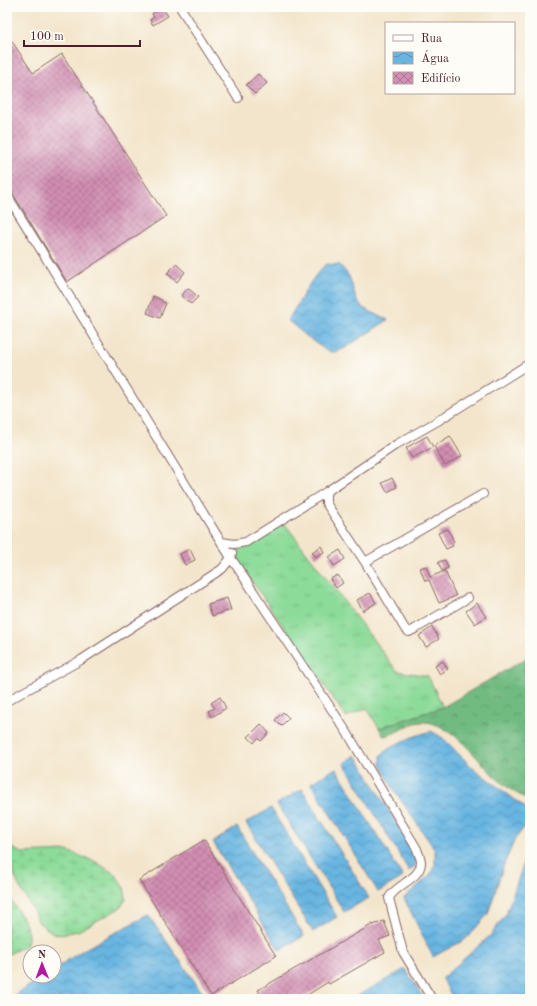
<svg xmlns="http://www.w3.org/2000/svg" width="537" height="1006" font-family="'Old Standard TT',serif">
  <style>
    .grass { fill: url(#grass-tufts); stroke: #6b7d62 }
    .forest { fill: url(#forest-crowns); stroke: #5e6d56 }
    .wetland { fill: url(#wetland-marsh); stroke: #6b7d62 }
    .water { fill: url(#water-waves); stroke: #586a86 }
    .building { fill: url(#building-cross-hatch) }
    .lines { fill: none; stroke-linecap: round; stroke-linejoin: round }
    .minor-casing { stroke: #856463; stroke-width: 10 }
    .minor { stroke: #fff; stroke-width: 8 }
  </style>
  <defs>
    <pattern id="grass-tufts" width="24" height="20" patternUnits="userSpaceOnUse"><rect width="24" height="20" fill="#8cdb99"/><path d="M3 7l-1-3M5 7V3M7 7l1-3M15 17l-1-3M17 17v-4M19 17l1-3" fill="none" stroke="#7abc84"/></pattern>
    <pattern id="forest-crowns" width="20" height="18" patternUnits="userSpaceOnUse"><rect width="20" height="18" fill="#71bb81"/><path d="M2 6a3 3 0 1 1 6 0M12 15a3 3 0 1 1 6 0" fill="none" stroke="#5f976a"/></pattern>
    <pattern id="wetland-marsh" width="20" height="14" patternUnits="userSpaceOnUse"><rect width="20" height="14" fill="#8cdb99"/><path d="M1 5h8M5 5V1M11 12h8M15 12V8" fill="none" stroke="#7abc84"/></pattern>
    <pattern id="water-waves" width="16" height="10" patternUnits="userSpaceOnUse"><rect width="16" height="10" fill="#67b5e1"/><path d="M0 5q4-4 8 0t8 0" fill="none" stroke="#5793b7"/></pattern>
    <pattern id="building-cross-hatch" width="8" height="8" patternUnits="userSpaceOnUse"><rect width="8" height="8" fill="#d28eb3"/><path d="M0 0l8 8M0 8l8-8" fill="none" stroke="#ac7392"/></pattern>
  </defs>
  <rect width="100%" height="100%" fill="#fdfcf7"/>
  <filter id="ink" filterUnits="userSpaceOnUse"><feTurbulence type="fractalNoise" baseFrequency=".025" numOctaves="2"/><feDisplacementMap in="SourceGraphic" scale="8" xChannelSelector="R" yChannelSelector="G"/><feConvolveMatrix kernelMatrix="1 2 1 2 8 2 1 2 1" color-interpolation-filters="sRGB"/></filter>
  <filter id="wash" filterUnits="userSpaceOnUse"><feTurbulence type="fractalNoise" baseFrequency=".012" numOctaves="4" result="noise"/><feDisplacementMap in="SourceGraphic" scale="16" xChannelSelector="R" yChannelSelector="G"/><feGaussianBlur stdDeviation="0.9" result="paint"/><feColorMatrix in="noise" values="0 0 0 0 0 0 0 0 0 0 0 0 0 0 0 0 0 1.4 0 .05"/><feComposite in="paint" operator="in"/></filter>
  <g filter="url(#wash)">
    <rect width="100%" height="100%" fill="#f3e5cb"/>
    <!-- grass -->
    <path class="grass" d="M285,524L397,671L428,676L443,707L379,728L367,708L346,717L236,558L240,549Z"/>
    <!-- forest -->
    <path class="forest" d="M530,656V801C522,796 513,792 506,786C482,769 457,725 426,722C410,720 399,734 384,736L379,728L443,707Z"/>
    <!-- wetland -->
    <path class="wetland" d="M7,845L22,853L67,851L96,862L115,874L124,887L126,899L120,908L78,931L56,935L39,923L34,912L18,884L9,862L7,861Z
      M7,895C14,905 28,923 28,935C29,938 27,941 27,945L7,955Z"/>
    <!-- water -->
    <path class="water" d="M327,264L340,265L349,276L357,301L363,308L388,320L345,348C341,350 337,352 333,352C323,352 296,327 287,320C301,303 310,276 327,264Z
      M431,731L443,738L473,768L530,811V820L515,839L503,867L488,914L466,939L433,957L404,898L430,875L435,865V850L392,787L381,765V755C395,742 412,737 431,731Z
      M356,755L417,858L415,866L409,871L344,763Z
      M336,768L403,877L378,892L311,783Z
      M302,789L369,898L344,912L277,804Z
      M271,808L337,917L313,932L246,823Z
      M237,827L304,936L279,950L213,842Z
      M530,845V999H453L442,978L491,935L506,914Z
      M148,915L207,999H9L44,976H54V969L83,950Z
      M405,969L425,999H352Z"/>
    <g id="blocks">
      <!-- building -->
      <path class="building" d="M162,7L168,16L153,25L150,20L154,17L152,14Z
        M7,34L33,73L62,54L166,216L67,282L12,192L7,187Z
        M258,74L267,83L255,94L246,85Z
        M176,264L185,272L177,282L167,273Z
        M188,288L198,297L191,304L181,296Z
        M153,296L158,298V299L162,300V302L166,303L160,318L147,313Z
        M427,436L433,447L412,458L406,448Z
        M450,436L462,456L445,466L434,446Z
        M392,478L397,487L387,492L382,483Z
        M448,529L454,542L451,543L453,546L446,549L438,533Z
        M321,546L324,552L316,557L312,552Z
        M190,549L195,560L185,565L180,554Z
        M340,550L345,559L334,566L329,557Z
        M445,560L448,568L442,571L438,562Z
        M426,566L430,577L445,571L456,596L439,603L429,580L425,581L420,568Z
        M338,575L343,583L336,588L330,579Z
        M370,593L376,603L363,611L357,600Z
        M227,598L231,610L212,616L208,604Z
        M477,603L486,617L475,624L466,611Z
        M432,627L439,639L426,647L419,636Z
        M443,661L448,669L440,674L435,666Z
        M220,697L226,708L212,717L209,711L215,708L211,703Z
        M283,712L289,718L281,726L275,720Z
        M261,724L269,733L261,741L258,738L254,743L248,737Z
        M204,840L276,956L211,996L139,880Z
        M384,921L390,936L379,940L385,952L329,984L328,982L301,999H263L258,990L373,924V925Z"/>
    </g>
  </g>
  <g filter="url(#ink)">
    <use href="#blocks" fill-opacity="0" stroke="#856463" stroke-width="1"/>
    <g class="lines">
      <defs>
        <path id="minor" d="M180,7L238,98
          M7,195L231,558L348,734L417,849C418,853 421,858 421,862C421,879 396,884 389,898L403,952L432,999
          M326,492V503L365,562L405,629L409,632L415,629L468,598
          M222,542L234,544L246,542L326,492L397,444L436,422L530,363
          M365,562L483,494
          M7,701L81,660L222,569L231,558L232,553"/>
      </defs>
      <!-- minor casing -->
      <use href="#minor" class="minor-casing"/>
      <!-- minor -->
      <use href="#minor" class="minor"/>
    </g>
  </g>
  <!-- margin -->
  <rect width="537" height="1006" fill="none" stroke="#fdfcf7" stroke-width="24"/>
  <!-- legend -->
  <rect x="385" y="22" width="130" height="72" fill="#fdfcf7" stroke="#b5a4a5"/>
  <rect x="393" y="35" width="20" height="6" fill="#ffffff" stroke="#b5a4a5"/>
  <text x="421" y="42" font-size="12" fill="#4a1f2b">Rua</text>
  <rect x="393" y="52" width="20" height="12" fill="url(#water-waves)" stroke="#b5a4a5"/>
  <text x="421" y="62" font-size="12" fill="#4a1f2b">Água</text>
  <rect x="393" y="72" width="20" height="12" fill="url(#building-cross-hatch)" stroke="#b5a4a5"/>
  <text x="421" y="82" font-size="12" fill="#4a1f2b">Edifício</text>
  <!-- north arrow -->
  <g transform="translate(42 964) rotate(359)"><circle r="19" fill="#fdfcf7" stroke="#b5a4a5"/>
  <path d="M0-3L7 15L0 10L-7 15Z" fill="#b5179e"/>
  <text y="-6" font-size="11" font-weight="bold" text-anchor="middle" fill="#4a1f2b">N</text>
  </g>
  <!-- scale -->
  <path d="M24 40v6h116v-6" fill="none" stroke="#4a1f2b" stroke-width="2"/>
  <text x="30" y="40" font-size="12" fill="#4a1f2b" stroke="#fdfcf7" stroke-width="3" paint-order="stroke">100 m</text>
</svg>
